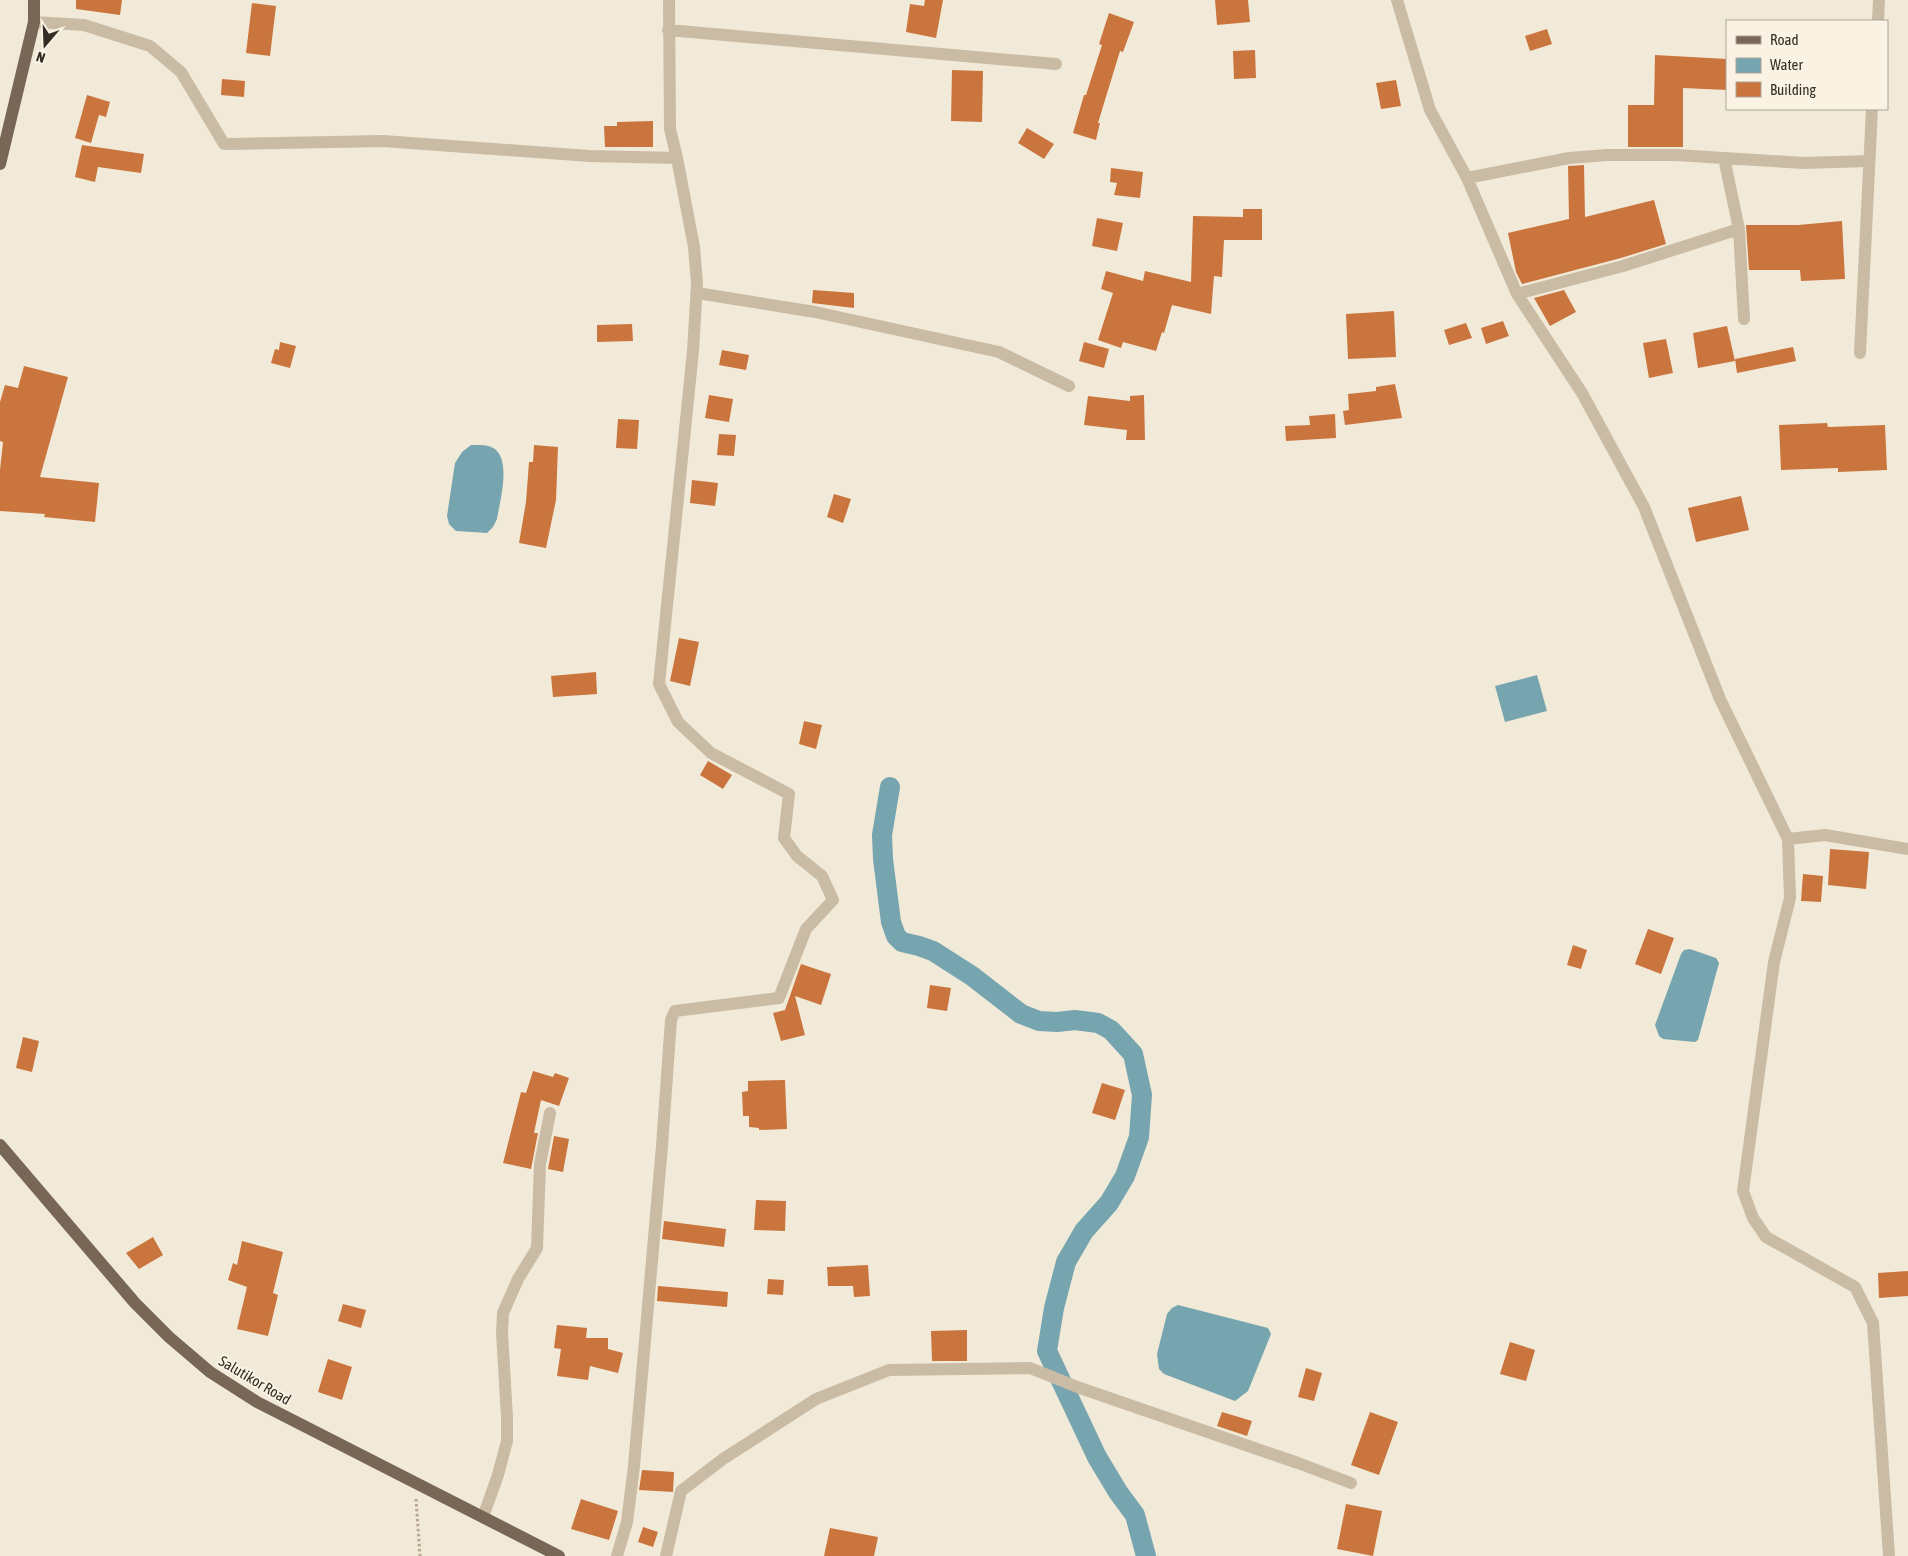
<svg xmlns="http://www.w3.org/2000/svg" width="1908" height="1556" font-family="'Asap Condensed',sans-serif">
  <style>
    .water { fill: #76a5b0 }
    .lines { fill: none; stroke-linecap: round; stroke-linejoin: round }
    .canal { stroke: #76a5b0; stroke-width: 20 }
    .building { fill: #ca753e }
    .path { stroke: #b6a58e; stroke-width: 3; stroke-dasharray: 2.5 2.5; stroke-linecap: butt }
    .minor { stroke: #cabba4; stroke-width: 12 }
    .major { stroke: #786756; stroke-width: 12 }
    .labels { text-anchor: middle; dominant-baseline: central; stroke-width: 4; stroke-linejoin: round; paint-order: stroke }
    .street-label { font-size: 15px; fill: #352d26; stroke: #faf3e4 }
  </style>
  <rect width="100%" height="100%" fill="#f2ead8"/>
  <!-- water -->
  <path class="water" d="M471,445C479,445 488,444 495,449C511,462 500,501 497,519L493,527L487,533L456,531L449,524L447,516L455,463L462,452Z
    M1537,675L1547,711L1505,722L1495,686Z
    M1690,949L1716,958L1719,963L1698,1040L1695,1042L1663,1039L1659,1036L1655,1025L1681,954L1684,950Z
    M1178,1305L1268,1328L1271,1334L1248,1391L1235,1401L1164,1374L1159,1369L1157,1354L1167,1314L1172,1308Z"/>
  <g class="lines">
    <!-- canal -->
    <path class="canal" d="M890,787L882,835L883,859L891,922L896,936L902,942L919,946L933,951L972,976L1021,1014L1039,1021L1057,1022L1075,1020L1098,1023L1111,1030L1133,1054L1142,1095L1139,1137L1125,1176L1109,1203L1084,1231L1066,1262L1054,1308L1047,1351L1097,1457L1118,1492L1135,1515L1146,1556"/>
  </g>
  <!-- building -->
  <path class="building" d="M76,0H122L120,15L76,9Z
    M925,0H943L936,38L906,32L910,4L924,6Z
    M1215,0H1248L1250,22L1217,25Z
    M252,3L276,6L270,56L246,53Z
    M1109,13L1134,22L1123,52L1120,51L1098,123H1100L1096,140L1073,133L1084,95H1086L1102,45L1099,44Z
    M1547,29L1552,44L1530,51L1525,36Z
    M1255,50L1256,78L1234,79L1233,51Z
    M1655,55L1727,59V90L1683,88V147H1628V105H1654Z
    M952,70L983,71L982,122L951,121Z
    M222,79L245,81L244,97L221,95Z
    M1396,80L1401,106L1381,109L1376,83Z
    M87,95L110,102L106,117L99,115L91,143L75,138Z
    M653,121V147H605L604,126H617V122Z
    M1027,128L1054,144L1044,159L1018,143Z
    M82,145L144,154L141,173L98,167L95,182L75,177Z
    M1584,165L1585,217L1654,200L1666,244L1621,258L1522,284L1516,272L1508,233L1569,219L1568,166Z
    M1111,168L1143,172L1140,198L1114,195L1117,183L1110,182Z
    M1243,209H1262V240H1224L1222,277L1214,276L1211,314L1172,305L1164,333L1162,332L1156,351L1123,342L1121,348L1098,340L1113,293L1101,289L1106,271L1143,281L1145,271L1191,282L1193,216L1243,217Z
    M1097,218L1123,223L1117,251L1092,246Z
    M1842,221L1845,279L1801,281L1800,270H1749L1746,225H1798Z
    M813,290L854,293V308L812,303Z
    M1564,290L1576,312L1550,326L1534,298Z
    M1394,311L1396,357L1348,359L1346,314Z
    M1503,321L1509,336L1486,344L1481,328Z
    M1466,323L1472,338L1449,345L1444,330Z
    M632,324L633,341L597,342V325Z
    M1727,326L1735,361L1698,368L1693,333Z
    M1666,339L1673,373L1649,378L1643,343Z
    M280,342L296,346L290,368L271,363L275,349L279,350Z
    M1084,342L1109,349L1104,368L1079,361Z
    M1793,347L1796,361L1737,373L1735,359Z
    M722,350L749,355L746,370L719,365Z
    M24,366L68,377L40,477L99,483L95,522L44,517L45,514L0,511V470L3,442L0,441V402L5,385L18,388Z
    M1395,384L1402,418L1345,425L1343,411L1349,410L1348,394L1376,391V387Z
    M709,395L733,399L729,422L705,418Z
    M1144,395L1145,440H1126L1127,430L1084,425L1088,396L1130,401V396Z
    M1335,414L1336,438L1286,441L1285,426L1310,425L1309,416Z
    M618,419L639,420L637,449L616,448Z
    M1827,423L1828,427L1885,425L1887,470L1838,472V468L1781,470L1779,425Z
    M719,434L736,435L734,456L717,455Z
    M534,445L558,447L556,500L546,548L519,543L526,502L529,462H533Z
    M692,480L718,483L715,506L690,503Z
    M834,494L851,499L843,523L827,517Z
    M1741,496L1749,530L1696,542L1688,508Z
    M679,638L699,642L690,686L670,681Z
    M596,672L597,694L553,697L551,676Z
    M804,721L822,725L816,749L799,744Z
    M708,761L732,775L723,789L700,775Z
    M1830,849L1869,852L1866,889L1828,885Z
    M1803,874L1823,876L1821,902L1801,901Z
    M1648,929L1674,938L1661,974L1635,964Z
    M1573,945L1587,950L1581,969L1567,965Z
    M801,964L831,974L821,1005L795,996L805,1035L781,1041L773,1013L785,1010Z
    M930,985L951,988L947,1011L927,1008Z
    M23,1037L39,1041L32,1072L16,1068Z
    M533,1071L553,1077L555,1073L569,1078L559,1106L541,1100L534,1133H538L531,1169L503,1163L521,1092L526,1093Z
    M785,1080L787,1129L759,1130V1128L749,1127V1116H743L742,1092L748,1091V1081Z
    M1102,1083L1125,1090L1115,1120L1092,1113Z
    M554,1136L569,1139L563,1172L548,1169Z
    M756,1200L786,1201L785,1231L754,1230Z
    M664,1221L726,1229L724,1247L662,1239Z
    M153,1237L163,1255L139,1269L126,1253Z
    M242,1241L283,1252L273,1293L278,1295L268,1336L237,1329L247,1287L228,1280L233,1263L237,1265Z
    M868,1265L870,1296L854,1297L853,1286H828L827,1267Z
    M1908,1271V1296L1879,1298L1878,1273Z
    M768,1279L784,1280L783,1295L767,1294Z
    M658,1286L728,1292L727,1307L657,1301Z
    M343,1304L366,1310L361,1328L338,1321Z
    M557,1325L587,1328L586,1338H608V1349L623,1353L618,1373L590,1366L588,1380L557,1376L561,1349L554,1348Z
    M967,1330V1361H932L931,1331Z
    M1510,1342L1535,1350L1526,1381L1500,1374Z
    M328,1359L352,1367L342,1400L318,1392Z
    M1306,1368L1322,1373L1314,1401L1298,1397Z
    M1222,1412L1252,1421L1247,1436L1217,1426Z
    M1370,1412L1398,1422L1379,1475L1351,1465Z
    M642,1470L674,1472L673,1492L639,1490Z
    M581,1499L618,1511L609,1540L571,1529Z
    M1346,1504L1382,1511L1373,1556L1337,1549Z
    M643,1527L658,1532L653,1547L638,1542Z
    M830,1528L878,1537L874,1556H824Z"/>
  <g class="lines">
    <!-- path -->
    <path class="path" d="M416,1499L420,1556"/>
    <!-- minor -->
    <path class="minor" d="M1397,0L1430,110L1467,178L1517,294L1582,393L1644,507L1720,699L1788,839L1790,898L1774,962L1743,1191L1753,1218L1766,1237L1855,1287L1873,1323L1889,1556
      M1878,21L1879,0
      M34,22L84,25L150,46L181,72L224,144L383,141L589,156L677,158L670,129L669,0
      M668,30L1056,64
      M1724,158L1739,229L1744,319
      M1467,178L1569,158L1607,155H1676L1804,163L1868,161
      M697,293L815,312L999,352L1069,386
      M1517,294L1623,266L1739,229
      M1860,353L1872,109
      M1788,839L1825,835L1908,849
      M483,1517L498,1475L507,1441V1417L502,1333L503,1313L518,1279L537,1248L540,1164L550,1113
      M617,1556L627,1522L634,1466L662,1146L671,1020L675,1011L779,998L806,929L833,900L822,876L797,856L784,838L789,794L711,753L678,722L659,684L693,351L697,284L694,247L677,158
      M666,1556L681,1491L723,1459L816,1399L889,1370L1030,1368L1080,1388L1298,1463L1351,1483"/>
    <!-- major -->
    <path class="major" d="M0,164L34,22V0
      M0,1145L135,1303L169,1337L210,1372L257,1402L559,1556"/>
  </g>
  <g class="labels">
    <!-- street labels -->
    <g class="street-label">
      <text transform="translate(255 1380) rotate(31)">Salutikor Road</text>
    </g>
  </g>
  <!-- legend -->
  <rect x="1726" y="20" width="162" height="90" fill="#faf3e4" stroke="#aba498"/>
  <rect x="1736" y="36" width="25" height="8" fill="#786756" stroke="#aba498"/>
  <text x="1770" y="45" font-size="15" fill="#352d26">Road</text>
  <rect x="1736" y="58" width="25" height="15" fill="#76a5b0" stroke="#aba498"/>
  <text x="1770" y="70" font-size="15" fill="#352d26">Water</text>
  <rect x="1736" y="82" width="25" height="15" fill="#ca753e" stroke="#aba498"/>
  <text x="1770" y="95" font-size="15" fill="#352d26">Building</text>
  <!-- north arrow -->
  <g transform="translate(45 45) rotate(199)" stroke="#faf3e4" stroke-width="4" paint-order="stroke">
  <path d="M0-4L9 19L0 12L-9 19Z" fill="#352d26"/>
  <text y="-8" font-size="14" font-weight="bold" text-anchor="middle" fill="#352d26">N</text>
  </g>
</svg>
